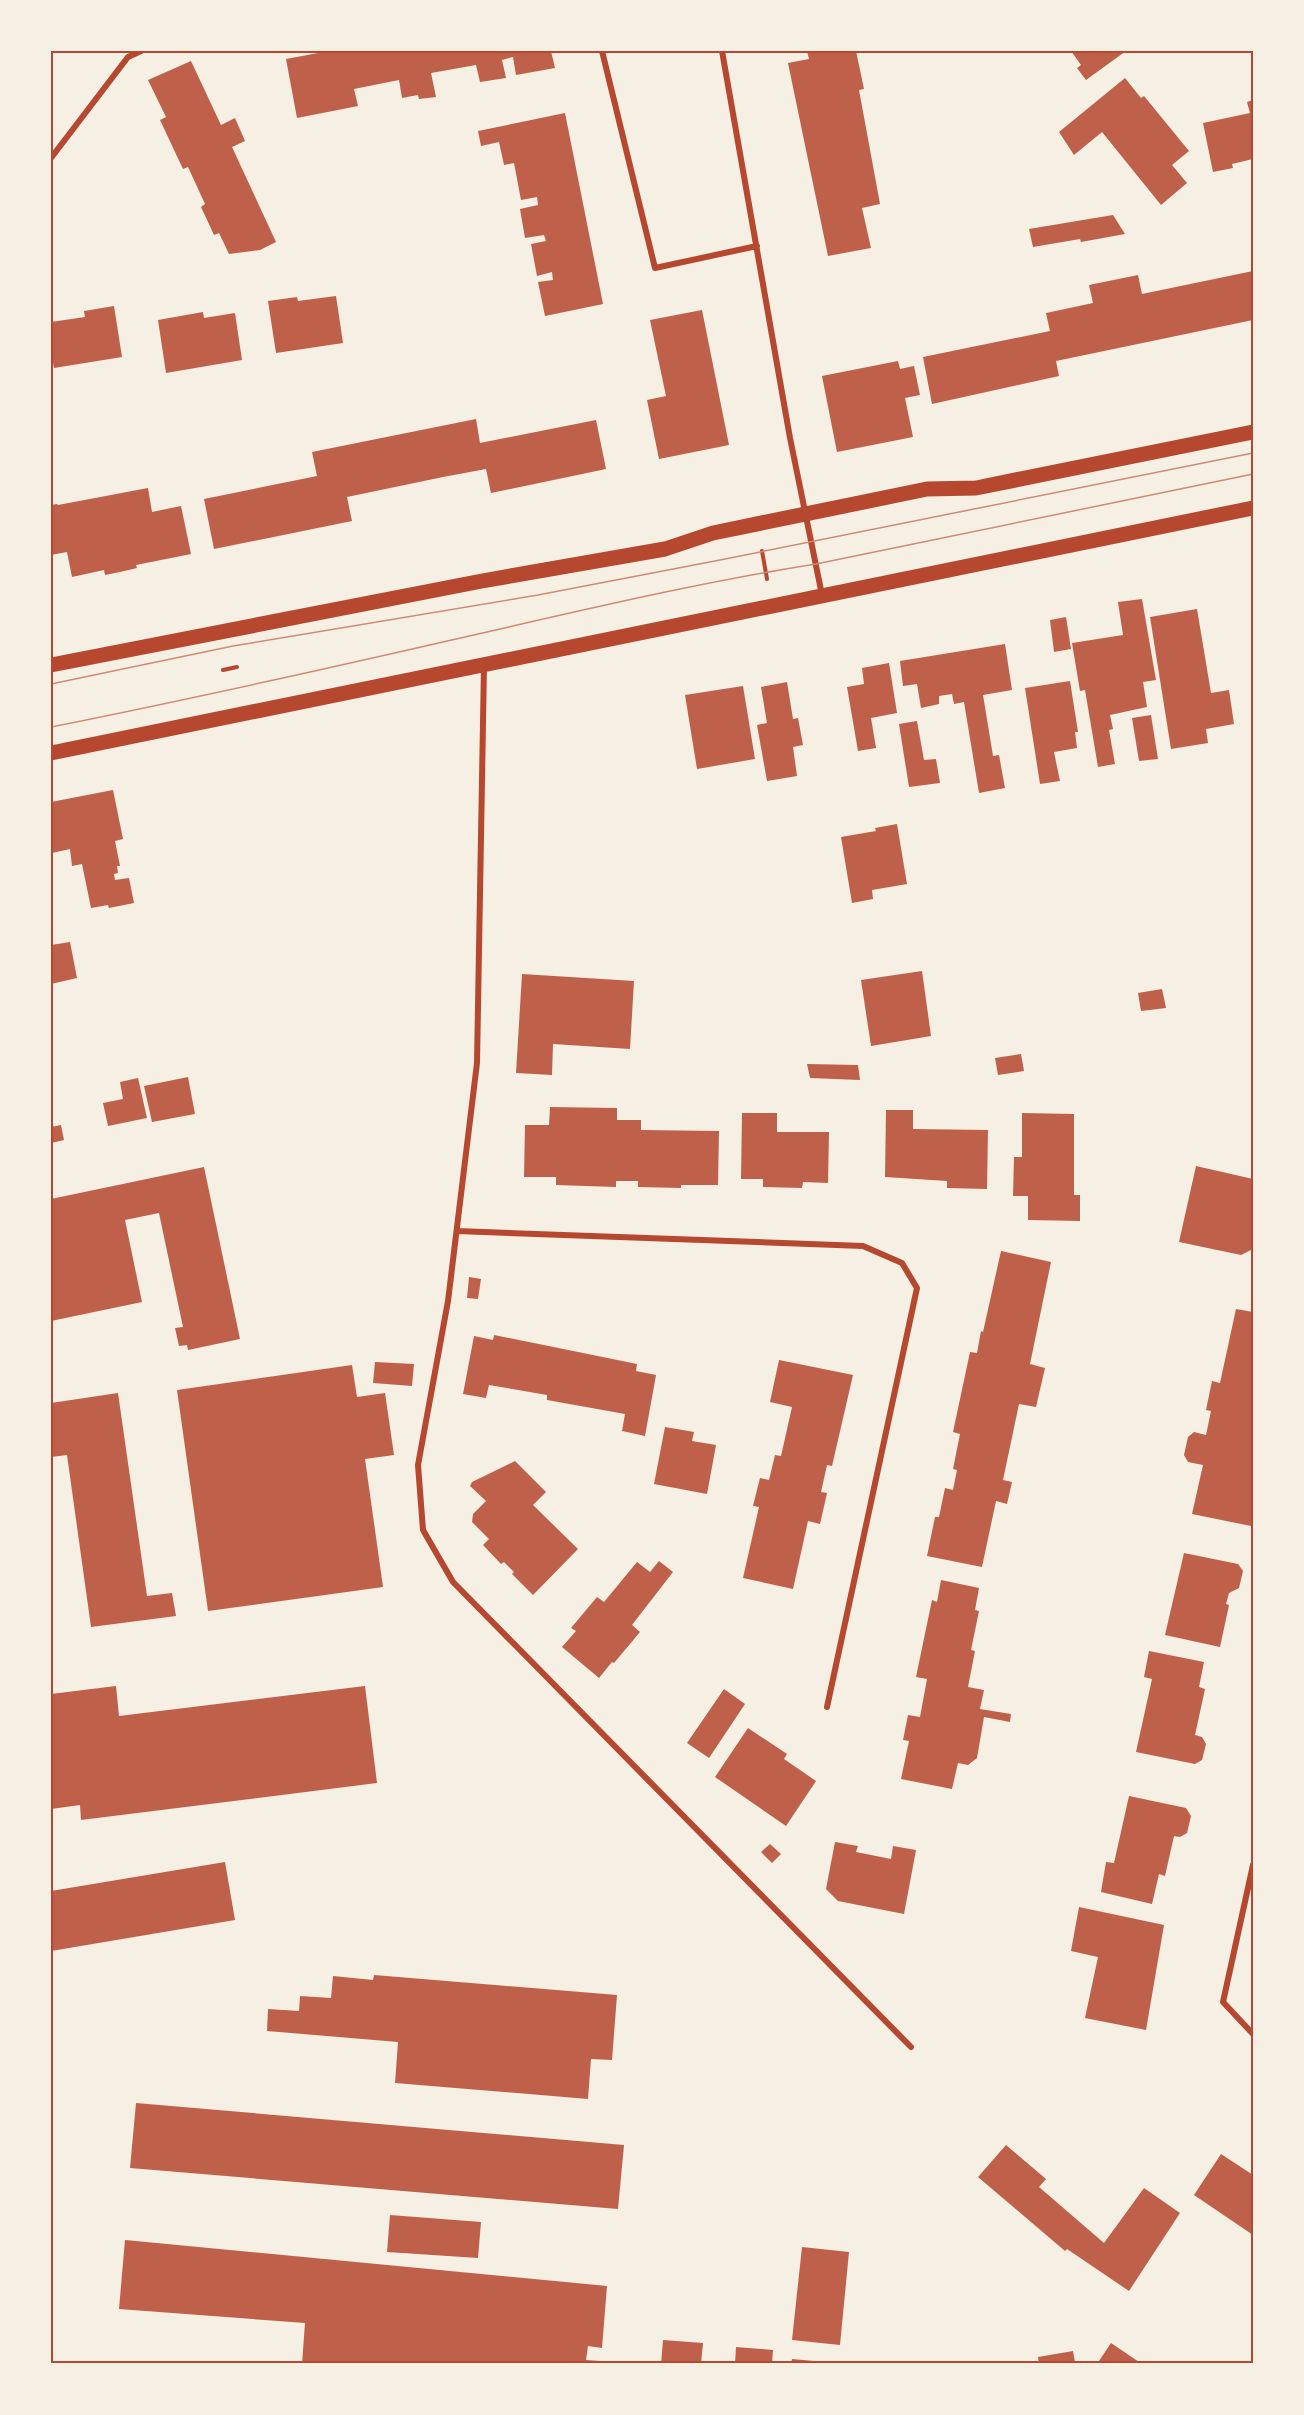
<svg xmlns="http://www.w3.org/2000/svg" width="1304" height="2415" font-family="'Space Grotesk',sans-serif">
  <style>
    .building { fill: #bf614a }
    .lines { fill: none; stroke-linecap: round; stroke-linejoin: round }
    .path { stroke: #b5482f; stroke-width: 4 }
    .minor { stroke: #b5482f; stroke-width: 6 }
    .primary { stroke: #b5482f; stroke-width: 15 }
    .tram { stroke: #cf8b77; stroke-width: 1.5 }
    .neatline { fill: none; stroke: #b5482f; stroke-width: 2 }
  </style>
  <rect width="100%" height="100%" fill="#f6efe4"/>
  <!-- building -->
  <path class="building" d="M329,51H551L555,68L516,75L513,57L502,60L506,78L480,82L476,65L431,73L436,97L419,99L418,95L402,98L399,80L354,89L358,106L297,118L286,59Z
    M807,51H856L864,89L859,90L880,204L862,208L871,248L828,256L788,63L809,59Z
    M1071,51H1126L1086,80L1077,68L1081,65Z
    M191,61L221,125L235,118L245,141L232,147L276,242L260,250L229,254L219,233L214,235L201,207L205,204L188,167L183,169L160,120L166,117L148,80Z
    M1125,78L1141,98L1144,96L1189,151L1172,165L1187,183L1161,205L1102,132L1074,155L1059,132Z
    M1253,100V159L1232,164L1233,168L1213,172L1203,123L1250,113L1247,102Z
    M565,113L603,304L545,316L538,282L553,280L552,272L537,276L531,244L546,241L544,235L525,238L520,209L538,205L537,197L521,200L514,163L504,165L499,142L481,146L478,131Z
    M1113,215L1125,234L1081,242L1080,239L1033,247L1029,229Z
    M1253,271V320L1056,361L1059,376L932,404L923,357L1050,331L1046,313L1093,303L1089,285L1138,275L1142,294Z
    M336,296L343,343L276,353L268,301L297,297L298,301Z
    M114,306L122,357L54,368L51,351V322L85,317L84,311Z
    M702,310L729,445L659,459L647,400L666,396L650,320Z
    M203,312L204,318L235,313L242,360L166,373L158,320Z
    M898,361L900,369L914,366L920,395L905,398L913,437L837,452L822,376Z
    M476,419L480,443L596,420L606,469L491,493L486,469L443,477L347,497L352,521L214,549L204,499L317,476L312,452Z
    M148,488L152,512L181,506L191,554L136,565L137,568L120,572L105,575L104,570L72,577L67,552L51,555V505L57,504L58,505Z
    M1142,599L1156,680L1143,682L1147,707L1110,715L1113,729L1109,730L1115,764L1098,767L1085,690L1080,691L1072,643L1123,635L1118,602Z
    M1197,609L1211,693L1229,690L1234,724L1206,729L1208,743L1171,749L1150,617Z
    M1066,617L1071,649L1054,652L1050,620Z
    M1005,644L1012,690L983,695L993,756L999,755L1005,788L979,793L964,702L954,704L952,694L939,696V704L921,708L917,684L903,686L900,661Z
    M889,663L897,713L871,718L876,748L858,751L847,687L864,684L862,668Z
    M1070,681L1078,732H1075L1077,748L1054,752L1060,781L1040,784L1025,688Z
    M787,682L793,719L798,718L803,745L793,747L797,776L767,781L757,725L767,723L761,687Z
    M743,686L755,759L697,769L685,695Z
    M1151,715L1158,759L1139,761L1132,718Z
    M917,721L924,760L936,759L940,783L909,787L899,724Z
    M113,790L123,839L115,841L120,866H117L118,873L114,874L115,880L129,878L134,903L109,908L108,905L91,908L82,864L72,866L70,849L52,853L51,802Z
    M897,824L907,884L872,890L873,899L852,903L841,837L876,831L875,828Z
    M70,942L77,978L51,984V945Z
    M922,971L931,1036L871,1046L861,980Z
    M522,974L634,981L630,1049L553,1044L552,1075L516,1073Z
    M1162,989L1166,1008L1141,1011L1138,993Z
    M1021,1054L1024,1071L998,1075L995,1058Z
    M807,1064L858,1065L860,1080L810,1078Z
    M188,1077L195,1114L152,1122L144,1086Z
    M138,1078L147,1118L108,1126L103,1103L123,1099L120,1082Z
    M550,1107L617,1108V1120H641V1130L719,1131L718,1185H681V1188L638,1187V1181H616V1187L556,1185V1177H524L525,1125H549Z
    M886,1110H913V1129L988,1130L987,1189L947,1188V1181L885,1177Z
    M742,1113H777V1132H829L828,1183L803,1182L802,1188L763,1187V1179H741Z
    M1022,1113L1074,1114V1195H1080V1221L1028,1220V1196H1013L1014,1157H1022Z
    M61,1125L64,1140L51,1143V1127Z
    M1196,1166L1253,1179V1249L1241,1255L1179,1242Z
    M204,1167L240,1339L188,1350L187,1345L179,1346L175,1328L183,1327L159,1213L125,1220L142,1302L51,1321V1199Z
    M1001,1251L1051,1262L1030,1364L1045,1368L1036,1407L1019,1404L1003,1480L1012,1482L1007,1504L996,1501L982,1567L927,1556L935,1517H939L945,1488L953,1490L957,1470L953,1469L960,1434L953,1432L970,1352L977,1353L981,1331L983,1332Z
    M469,1277L481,1279L478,1299L467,1298Z
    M1236,1309L1253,1312V1518L1251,1526L1192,1514L1203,1465L1188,1462L1184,1455L1188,1437L1194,1432L1206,1435L1211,1411L1206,1410L1212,1381L1220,1383Z
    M494,1335L637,1364L636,1371L656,1375L645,1436L622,1431L625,1414L547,1400V1395L489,1385L486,1398L463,1394L474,1336L493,1340Z
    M779,1360L853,1375L832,1466L827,1465L821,1492L827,1493L820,1524L808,1521L793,1589L743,1578L759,1507L753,1506L760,1478L769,1480L775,1455L781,1456L792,1407L770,1402Z
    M375,1362L414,1364L412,1386L373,1383Z
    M352,1365L357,1397L385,1393L394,1455L365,1459L383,1587L208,1611L177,1390Z
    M118,1393L147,1596L172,1593L176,1616L91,1627L67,1455L51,1457V1403Z
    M665,1427L694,1432L692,1441L716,1445L707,1494L654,1484Z
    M515,1461L546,1492L533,1505L578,1549L533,1595L512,1574L514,1572L504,1562L501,1564L483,1545L489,1539L472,1522L473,1514L486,1501L470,1486L472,1482Z
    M1184,1553L1238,1564L1243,1571L1239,1588L1229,1593L1226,1604L1229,1605L1220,1647L1165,1635Z
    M659,1561L673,1572L632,1625L640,1632L614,1663L612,1662L599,1678L562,1647L576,1631L571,1628L597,1597L604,1602L637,1562L650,1572Z
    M941,1580L979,1588L975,1610L979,1611L971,1650L975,1651L968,1687L984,1690L980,1709L1011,1714L1010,1722L984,1717L977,1758L968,1765L958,1763L952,1789L901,1779L909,1741L903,1740L908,1715L920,1717L927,1679L916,1677L932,1600L937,1602Z
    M1149,1651L1204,1662L1199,1687L1205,1689L1195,1735L1202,1737L1206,1744L1202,1760L1195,1764L1136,1752L1152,1679L1144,1677Z
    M116,1686L119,1716L365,1686L377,1783L81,1820L80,1805L51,1809V1694Z
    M724,1689L745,1704L709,1758L687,1743Z
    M748,1728L787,1754L784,1759L816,1781L786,1826L715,1777Z
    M1129,1796L1186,1808L1191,1816L1187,1833L1180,1837L1174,1836L1165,1876L1159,1874L1152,1904L1101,1892L1106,1862L1114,1863Z
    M835,1842L858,1846L856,1852L891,1859L893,1846L916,1850L904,1914L838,1901L826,1889Z
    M770,1844L781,1854L772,1863L761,1852Z
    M225,1862L235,1920L51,1951V1891Z
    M1079,1907L1164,1925L1146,2030L1085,2018L1098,1957L1071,1951Z
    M374,1975L617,1995L612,2060L591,2059L588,2099L395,2083L398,2042L267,2031L268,2009L299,2011L300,1996L331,1998L333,1976L373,1980Z
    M136,2103L624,2145L618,2209L130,2168Z
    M1006,2145L1046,2179L1039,2187L1104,2243L1144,2188L1180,2213L1129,2291L1067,2249L1065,2251L978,2177Z
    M1221,2154L1253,2175V2235L1194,2195Z
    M390,2215L481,2222L478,2258L387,2252Z
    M125,2240L607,2286L602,2348L588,2346L586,2360L601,2361V2364H302L305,2323L119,2309Z
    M802,2247L849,2252L840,2345L792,2340Z
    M663,2340L703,2343L701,2364H661Z
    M1111,2343L1142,2364H1097Z
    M736,2347L773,2350L772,2364H735Z
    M1073,2351L1075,2362L1078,2364H1039L1038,2357Z
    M792,2359L814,2361V2364H791Z"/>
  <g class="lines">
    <!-- path -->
    <path class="path" d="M762,551L767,579
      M223,670L237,667"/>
    <!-- minor -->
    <path class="minor" d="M602,51L655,268L757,246
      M722,51L790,438L822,595
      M51,158L128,57L141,51
      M484,666L477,1063L448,1301L418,1465L423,1530L453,1582L911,2047
      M457,1231L863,1246L902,1263L917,1288L827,1707
      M1253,1865L1223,2002L1253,2034"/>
    <!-- primary -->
    <path class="primary" d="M51,665L482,581L665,549L713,533L927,489L976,488L1253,432
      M51,753L1253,508"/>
    <!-- tram -->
    <path class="tram" d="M51,684L233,646L538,595L720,560L1253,453
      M51,727C186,700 321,670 456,639C575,612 695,583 816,564L1253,474"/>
  </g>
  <!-- border -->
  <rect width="1304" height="2415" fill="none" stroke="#f6efe4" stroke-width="105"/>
  <rect x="52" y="52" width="1200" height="2310" class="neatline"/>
</svg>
